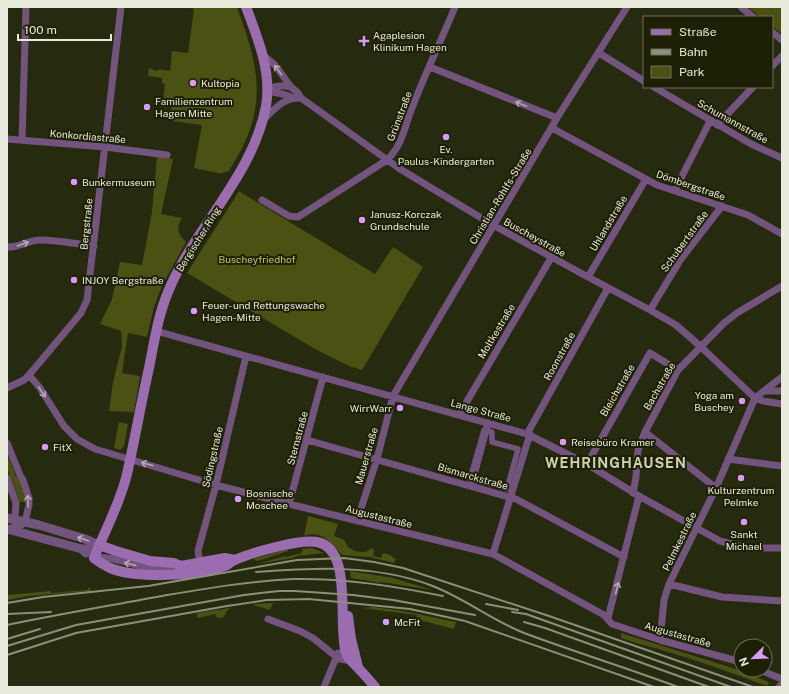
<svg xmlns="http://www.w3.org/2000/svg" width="789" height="694" font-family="'Public Sans',sans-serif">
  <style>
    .green { fill: #4a5112 }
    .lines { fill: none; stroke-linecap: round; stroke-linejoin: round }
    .pedestrian { stroke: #72547f; stroke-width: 5.5 }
    .minor { stroke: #72547f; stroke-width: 7 }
    .tertiary { stroke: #72547f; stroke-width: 9 }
    .secondary { stroke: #9c6cb1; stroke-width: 10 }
    .rail { stroke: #8c8f7a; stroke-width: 2 }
    .oneway { stroke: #b3a7b2 }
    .poi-dot { fill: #da9af6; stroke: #1d2005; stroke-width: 1.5 }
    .labels { text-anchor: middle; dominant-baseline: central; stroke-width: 4; stroke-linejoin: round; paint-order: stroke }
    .poi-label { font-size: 10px; fill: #e8ebdb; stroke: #1d2005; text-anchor: start }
    .street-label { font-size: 10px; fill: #e8ebdb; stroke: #1d2005 }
    .park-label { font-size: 10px; fill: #bdca5a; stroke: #1d2005 }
    .district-label { font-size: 14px; font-weight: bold; letter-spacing: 1px; fill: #ccd2b1; stroke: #1d2005 }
  </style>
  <rect width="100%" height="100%" fill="#262a0f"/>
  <!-- green -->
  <path class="green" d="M185,7H237C253,52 266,88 248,135C243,148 236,159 229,171L218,174V173L194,168L202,125L172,121L171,102L163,101L165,84L162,83V78L148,76L149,68L156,71L159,69L170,71L172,51L188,53L194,9Z
    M748,7H782V34L772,26V17H760Z
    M157,157L173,159L161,214L182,218C176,229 177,232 186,242L162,286L154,307L147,337L128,333L122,373L140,376L134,412L109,411L113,382L122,346L121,331L100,324L112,299L120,262L142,265L152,212Z
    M239,191L375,274L393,247L423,267L362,370L349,366L315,349L187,273Z
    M119,422L128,424L124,446L120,450L114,448Z
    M7,454L16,476L21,482L25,496L26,502H20L7,468Z
    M308,516L338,524L334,536L344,540L349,548C356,552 366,555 371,548L374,550L373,556L381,558L383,553L390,555L396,559L394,563L370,557L342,555C332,544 322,529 304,536Z
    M310,548L315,549L324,553L297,556L293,558L257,564L285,556V557L302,553V549Z
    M284,550H288V551L258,561L253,559Z
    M350,571L393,578L432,590L382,582L381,583L351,578Z
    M90,587V591L28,596L7,600V595L51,591V593L87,590Z
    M273,603L270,610L253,605L254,604Z
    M374,607L403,611L456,622L454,629L416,619L417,615L362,608Z
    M230,608L226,612L224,617L217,618L216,614L197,618V613Z
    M621,633L736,669L769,682L767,686C735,674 702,662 668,652C653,647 637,644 621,638Z"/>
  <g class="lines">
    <!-- pedestrian -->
    <path class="pedestrian" d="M484,430L492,432V442L518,449L507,489L470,479Z"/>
    <!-- minor -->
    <path class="minor" d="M741,7L753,17
      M772,32L782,40
      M599,53L644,81
      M263,55L275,65L291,87L298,93L301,98L400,169L493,225L588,277L650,310L676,325L700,346L755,398L763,401L782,404
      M772,66L782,56
      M430,67L557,118
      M654,87L751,144L782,158
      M267,90C276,94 285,93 293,98
      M267,90C275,85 282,85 291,87
      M263,120C275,109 284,97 301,98
      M717,125L753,87
      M552,128L646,179L657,185L748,215L782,234
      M7,139L105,147L167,155
      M22,140L26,7
      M675,190L710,121
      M262,200L289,216L298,217L387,160C403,144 404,128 412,108C425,74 441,41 455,7
      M7,247C19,248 28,240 40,240C58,240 76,244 94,246
      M588,277L646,179
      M650,310L681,259L722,206
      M156,331L527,434L587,464L639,496L720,541L747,548H782
      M29,375L40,388L64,426L77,439L95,449L216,485L289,504L493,554L604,615L612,624L660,640L741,662
      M7,388L24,380L29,375L81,313L87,300L121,7
      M764,391H782
      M459,415L551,258
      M645,432L716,488
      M527,434L608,288
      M307,440L516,499L624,557
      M7,443L20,475L23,480L29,498V505L25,522L14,531
      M728,459L782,466
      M587,464L650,353L678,370
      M7,478L16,503L14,531
      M471,486L488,423
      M633,493L636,477L638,450L645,432L678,370L724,323L737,313L782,286
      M289,504L323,377
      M357,521L377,459L393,396L557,118L627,7
      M493,554L530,434
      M94,558C98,558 103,557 107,558C128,560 161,578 181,566
      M200,563L198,551L216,485L246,356
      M669,584L722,597L782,601
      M608,618L639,496
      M268,619L300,631L313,638L339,659L346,660L352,658
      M660,640L664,600L669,584L716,488L755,398L782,377
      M760,670L782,679
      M324,687L338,653L349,654
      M779,687L782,684"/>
    <!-- tertiary -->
    <path class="tertiary" d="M7,518L39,525L85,539L99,545L95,549H82
      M7,529L82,549L86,553"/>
    <!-- secondary -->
    <path class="secondary" d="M246,7C258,39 272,72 266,106C253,176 194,228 168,292C158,316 154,343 149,368C141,403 135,439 127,474C120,504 105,530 94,558C99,562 104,565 110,568C137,579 200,576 227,565C230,563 233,560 237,559C254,552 300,539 317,542C354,549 337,626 346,653C348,660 354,663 359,669C365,675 370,681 375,687
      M99,545L116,551L150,561L174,563L181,566L225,558L235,560
      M348,616L351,639L358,667"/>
    <!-- rail -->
    <path class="rail" d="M256,572C314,568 374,564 430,585C463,597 491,620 524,633C575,652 627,668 678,687
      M7,603L43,597L148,586L297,560L344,558L374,562L403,568L549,616L753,687
      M486,604L518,610
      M512,612L526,614L731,687
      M7,614L51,612
      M524,622L545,628L709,687
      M7,625C60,614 114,605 167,595C209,588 251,581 293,579C344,578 393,586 443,596
      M7,639L40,629
      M7,646L76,625L244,595L279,591H295L353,595L393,600L475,615
      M7,655L76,633L227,606L267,600L309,599L410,609L465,621L654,687"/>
  </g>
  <!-- one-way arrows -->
  <defs><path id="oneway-shaft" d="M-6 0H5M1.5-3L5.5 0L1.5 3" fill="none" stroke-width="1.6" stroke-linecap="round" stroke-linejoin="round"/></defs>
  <g class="oneway">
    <use href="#oneway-shaft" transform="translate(278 70) rotate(-127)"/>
    <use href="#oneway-shaft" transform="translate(521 104) rotate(-158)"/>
    <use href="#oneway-shaft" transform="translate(23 244) rotate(-20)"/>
    <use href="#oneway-shaft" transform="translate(42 392) rotate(57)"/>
    <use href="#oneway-shaft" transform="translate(147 464) rotate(-165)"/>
    <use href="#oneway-shaft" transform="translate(28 501) rotate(-93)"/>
    <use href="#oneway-shaft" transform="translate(83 539) rotate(-161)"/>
    <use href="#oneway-shaft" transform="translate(130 564) rotate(-166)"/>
    <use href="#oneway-shaft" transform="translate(617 588) rotate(-76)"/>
  </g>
  <!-- markers -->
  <g class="poi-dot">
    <path d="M362 35h4v4h4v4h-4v4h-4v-4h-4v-4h4z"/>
    <circle cx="193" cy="83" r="4"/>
    <circle cx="147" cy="107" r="4"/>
    <circle cx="446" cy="137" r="4"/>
    <circle cx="74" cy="182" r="4"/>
    <circle cx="362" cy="220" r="4"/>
    <circle cx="74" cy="280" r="4"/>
    <circle cx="194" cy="311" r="4"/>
    <circle cx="742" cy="401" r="4"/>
    <circle cx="400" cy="408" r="4"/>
    <circle cx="563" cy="442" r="4"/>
    <circle cx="45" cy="447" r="4"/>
    <circle cx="741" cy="478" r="4"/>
    <circle cx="238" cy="499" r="4"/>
    <circle cx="744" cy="522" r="4"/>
    <circle cx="386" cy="622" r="4"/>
  </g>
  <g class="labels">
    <!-- poi labels -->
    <g class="poi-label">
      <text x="373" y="35">Agaplesion<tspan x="373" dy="12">Klinikum Hagen</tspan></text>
      <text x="201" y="83">Kultopia</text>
      <text x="155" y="101">Familienzentrum<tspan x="155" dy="12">Hagen Mitte</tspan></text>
      <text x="446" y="149" text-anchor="middle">Ev.<tspan x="446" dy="12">Paulus-Kindergarten</tspan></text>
      <text x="82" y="182">Bunkermuseum</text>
      <text x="370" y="214">Janusz-Korczak<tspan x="370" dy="12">Grundschule</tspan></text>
      <text x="82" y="280">INJOY Bergstraße</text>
      <text x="202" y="305">Feuer- und Rettungswache<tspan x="202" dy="12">Hagen-Mitte</tspan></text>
      <text x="734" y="395" text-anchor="end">Yoga am<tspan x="734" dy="12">Buschey</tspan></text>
      <text x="392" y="408" text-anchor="end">WirrWarr</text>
      <text x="571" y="442">Reisebüro Kramer</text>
      <text x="53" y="447">FitX</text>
      <text x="741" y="490" text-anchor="middle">Kulturzentrum<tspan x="741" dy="12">Pelmke</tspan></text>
      <text x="246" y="493">Bosnische<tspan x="246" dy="12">Moschee</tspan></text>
      <text x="744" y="534" text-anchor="middle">Sankt<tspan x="744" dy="12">Michael</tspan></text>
      <text x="394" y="622">McFit</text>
    </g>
    <!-- street labels -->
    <g class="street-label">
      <text transform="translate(399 116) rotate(-69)">Grünstraße</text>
      <text transform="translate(733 121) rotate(29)">Schumannstraße</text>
      <text transform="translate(88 136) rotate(5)">Konkordiastraße</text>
      <text transform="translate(691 185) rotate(19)">Dömbergstraße</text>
      <text transform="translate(500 196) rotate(-59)">Christian-Rohlfs-Straße</text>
      <text transform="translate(608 223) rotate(-59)">Uhlandstraße</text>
      <text transform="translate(86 224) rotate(-84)">Bergstraße</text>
      <text transform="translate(535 237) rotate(29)">Buscheystraße</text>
      <text transform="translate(198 239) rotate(-58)">Bergischer Ring</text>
      <text transform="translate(684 241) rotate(-54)">Schubertstraße</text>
      <text transform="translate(496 331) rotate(-59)">Moltkestraße</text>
      <text transform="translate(559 356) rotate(-61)">Roonstraße</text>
      <text transform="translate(659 386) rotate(-60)">Bachstraße</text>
      <text transform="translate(617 390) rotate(-60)">Bleichstraße</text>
      <text transform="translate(481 410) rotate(15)">Lange Straße</text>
      <text transform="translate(297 438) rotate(-75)">Sternstraße</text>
      <text transform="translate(366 456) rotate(-74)">Mauerstraße</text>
      <text transform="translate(212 457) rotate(-77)">Södingstraße</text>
      <text transform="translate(473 476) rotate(16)">Bismarckstraße</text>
      <text transform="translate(379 516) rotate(14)">Augustastraße</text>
      <text transform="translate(679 541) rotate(-64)">Pelmkestraße</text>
      <text transform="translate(678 634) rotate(16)">Augustastraße</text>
    </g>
    <!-- park labels -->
    <g class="park-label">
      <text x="257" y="259">Buscheyfriedhof</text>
    </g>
    <!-- district labels -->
    <g class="district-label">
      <text x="616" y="463">WEHRINGHAUSEN</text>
    </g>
  </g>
  <!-- border -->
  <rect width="789" height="694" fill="none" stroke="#e8ebdb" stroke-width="16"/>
  <!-- legend -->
  <rect x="643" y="16" width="130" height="72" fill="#1d2005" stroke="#6e715b"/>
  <rect x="651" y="29" width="20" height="6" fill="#9c6cb1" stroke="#6e715b"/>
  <text x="679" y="36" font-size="12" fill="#e8ebdb">Straße</text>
  <rect x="651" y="49" width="20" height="6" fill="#8c8f7a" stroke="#6e715b"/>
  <text x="679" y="56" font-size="12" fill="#e8ebdb">Bahn</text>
  <rect x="651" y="66" width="20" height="12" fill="#4a5112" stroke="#6e715b"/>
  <text x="679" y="76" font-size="12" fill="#e8ebdb">Park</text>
  <!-- north arrow -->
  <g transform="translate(753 658) rotate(247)"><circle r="19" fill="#1d2005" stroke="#6e715b"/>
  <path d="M0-3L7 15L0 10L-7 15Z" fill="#da9af6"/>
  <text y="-6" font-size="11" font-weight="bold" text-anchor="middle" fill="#e8ebdb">N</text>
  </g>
  <!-- scale -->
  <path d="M18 34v6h93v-6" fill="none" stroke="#e8ebdb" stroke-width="2"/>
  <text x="24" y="34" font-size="12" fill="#e8ebdb" stroke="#1d2005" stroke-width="3" paint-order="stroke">100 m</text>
</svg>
